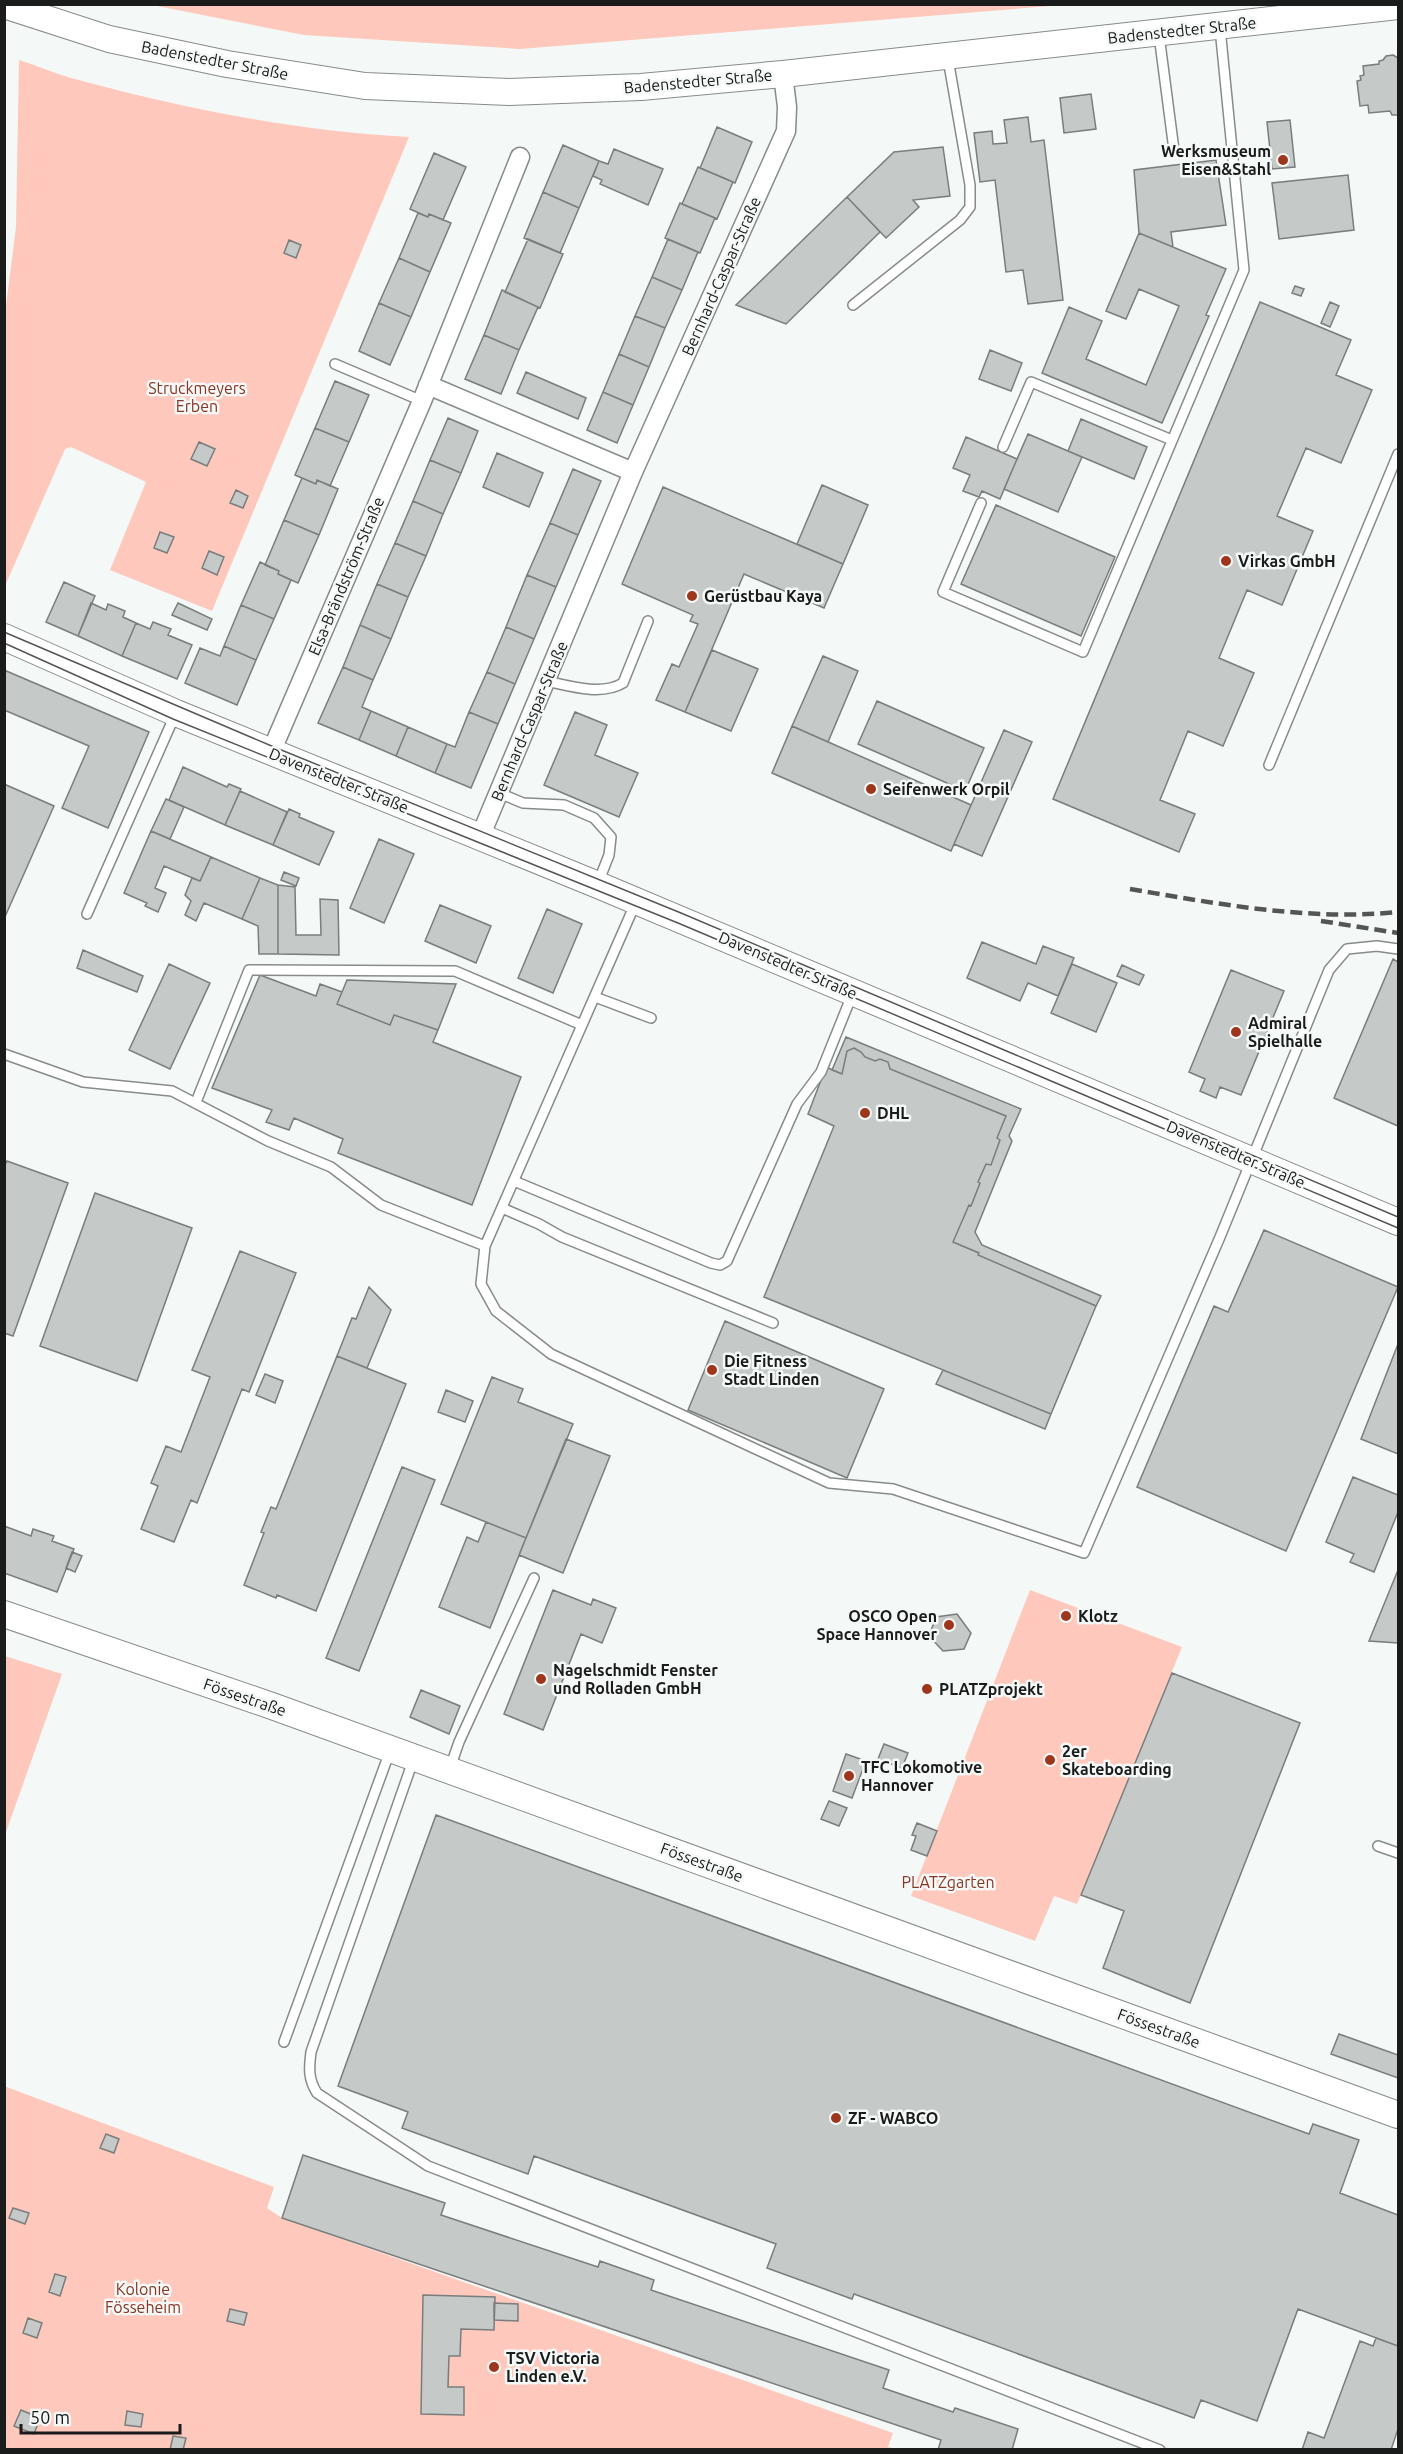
<svg xmlns="http://www.w3.org/2000/svg" width="1403" height="2454" font-family="Ubuntu,sans-serif">
  <style>
    .green { fill: #fec9bc }
    .building { fill: #c5c9c8; stroke: #797d7c; stroke-width: 1.5 }
    .lines { fill: none; stroke-linecap: round; stroke-linejoin: round }
    .lane-casing { stroke: #878b8a; stroke-width: 12 }
    .street-casing { stroke: #878b8a; stroke-width: 21 }
    .secondary-casing { stroke: #878b8a; stroke-width: 28 }
    .lane { stroke: #fff; stroke-width: 9 }
    .street { stroke: #fff; stroke-width: 18 }
    .secondary { stroke: #fff; stroke-width: 26 }
    .tram { stroke: #545655; stroke-width: 1.5 }
    .rail { stroke: #545655; stroke-width: 4.5; stroke-dasharray: 12 6; stroke-linecap: butt }
    .poi-dot { fill: #9e361e; stroke: #f4f8f7; stroke-width: 2 }
    .labels { text-anchor: middle; dominant-baseline: central; stroke-width: 5; stroke-linejoin: round; paint-order: stroke }
    .street-label { font-size: 16px; fill: #1a1b1b; stroke: #f4f8f7 }
    .poi-label { font-size: 16px; font-weight: bold; fill: #1a1b1b; stroke: #f4f8f7; text-anchor: start }
    .park-label { font-size: 16px; fill: #883725; stroke: #f4f8f7 }
  </style>
  <rect width="100%" height="100%" fill="#f4f8f7"/>
  <!-- green -->
  <path class="green" d="M152,5H1063L520,49L304,35Z
    M19,60C36,65 53,73 71,78C182,108 294,131 409,137L212,611L110,570L146,482L71,447L65,449L5,586L4,321L16,227Z
    M1030,1590L1182,1647L1077,1904L1054,1896L1035,1941L911,1896Z
    M5,1656L62,1674L5,1835L4,1657Z
    M4,2086L274,2187L267,2208L282,2218L893,2433L888,2447L896,2449H5Z"/>
  <!-- building -->
  <path class="building" d="M1393,55L1398,58V115H1392L1390,111L1369,113L1368,105L1360,106L1357,81L1361,80L1360,76L1364,75L1363,66L1379,64V61L1383,60L1386,56Z
    M1091,94L1096,129L1064,133L1060,98Z
    M1028,117L1031,142L1044,140L1063,300L1028,304L1023,270L1006,272L995,180L980,182L974,133L992,131L993,144L1007,143L1004,120Z
    M1290,120L1295,167L1272,169L1267,122Z
    M717,127L752,142L735,183L700,168Z
    M563,145L599,161L579,208L543,192Z
    M943,147L950,196L913,200L919,207L886,238L847,197L894,152Z
    M614,149L663,169L648,205L600,184L602,180L593,176L599,161L608,164Z
    M434,153L466,167L443,220L429,214L428,217L410,209Z
    M1216,160L1226,225L1171,232L1173,247L1139,233L1134,170Z
    M698,167L733,182L717,219L682,204Z
    M1348,175L1354,230L1279,239L1272,183Z
    M543,192L579,208L560,253L524,238Z
    M847,197L880,232L786,324L736,305Z
    M680,203L715,218L700,253L665,238Z
    M418,213L428,217L429,214L451,223L430,272L399,258Z
    M1139,233L1226,269L1206,315L1209,316L1162,423L1042,373L1069,307L1102,321L1086,359L1146,385L1179,306L1139,289L1126,319L1106,311Z
    M528,239L563,254L540,308L505,292Z
    M668,239L698,252L682,290L652,277Z
    M289,240L301,245L296,258L284,253Z
    M399,258L430,272L411,317L379,303Z
    M652,277L682,290L665,328L635,316Z
    M1295,286L1304,289L1301,296L1292,293Z
    M502,290L538,307L519,350L484,335Z
    M1260,302L1351,340L1336,375L1372,390L1341,463L1306,448L1277,516L1313,531L1282,605L1247,590L1219,658L1254,673L1223,746L1188,731L1160,800L1195,814L1179,852L1053,799Z
    M1330,302L1339,306L1330,327L1321,323Z
    M379,303L411,317L390,365L359,351Z
    M635,316L665,328L649,367L619,354Z
    M484,335L519,350L501,394L465,379Z
    M990,350L1022,363L1011,391L979,379Z
    M619,354L649,367L633,405L603,392Z
    M526,372L586,398L578,419L517,393Z
    M335,381L369,395L349,442L315,428Z
    M603,392L633,405L617,443L587,430Z
    M448,418L478,431L461,473L430,460Z
    M1081,419L1147,447L1134,479L1068,451Z
    M315,428L349,442L330,486L317,480L316,484L295,475Z
    M1028,434L1082,457L1058,512L1004,489Z
    M966,437L1017,459L1000,499L982,491L979,497L963,491L970,475L953,468Z
    M199,442L215,449L207,466L191,459Z
    M497,453L543,473L529,507L483,487Z
    M430,460L461,473L443,514L413,501Z
    M573,469L601,481L578,535L550,523Z
    M302,478L316,484L317,480L338,489L319,535L284,520Z
    M822,485L868,505L843,564L797,544Z
    M663,487L843,564L824,608L744,574L685,712L656,700L672,664L679,667L698,624L690,621L693,615L622,584Z
    M236,490L248,496L243,508L230,503Z
    M413,501L443,514L426,556L395,543Z
    M996,505L1115,557L1081,636L961,584Z
    M284,520L319,535L298,583L278,574L279,571L265,565Z
    M550,523L578,535L556,587L527,575Z
    M160,532L174,537L167,553L154,548Z
    M395,543L426,556L408,597L377,584Z
    M209,551L224,557L217,575L202,568Z
    M260,562L279,571L278,574L291,580L274,619L241,605Z
    M527,575L556,587L534,639L506,627Z
    M64,582L95,596L78,636L46,622Z
    M377,584L408,597L391,639L360,625Z
    M91,603L106,610L108,604L125,611L123,617L136,623L122,656L78,636Z
    M178,603L212,619L207,630L172,615Z
    M241,605L274,619L256,660L224,646Z
    M153,622L171,629L168,635L192,645L177,679L122,656L136,623L150,629Z
    M360,625L391,639L373,680L343,667Z
    M506,627L534,639L515,684L487,672Z
    M224,646L256,660L237,705L185,683L200,648L220,656Z
    M712,650L758,669L731,731L685,712Z
    M823,656L858,671L828,742L792,726Z
    M343,667L373,680L362,707L371,711L359,740L318,723Z
    M4,670L149,732L108,828L62,808L89,746L4,710Z
    M487,672L515,684L498,724L469,712Z
    M877,701L984,748L965,791L858,744Z
    M371,711L408,727L396,756L359,740Z
    M469,712L498,724L471,788L435,773L447,744L455,747Z
    M575,712L607,725L595,755L638,773L619,817L544,785Z
    M792,726L971,805L951,851L772,773Z
    M408,727L447,744L435,773L396,756Z
    M1004,730L1032,742L982,856L954,844Z
    M183,767L227,787L229,784L241,789L225,825L169,800Z
    M4,784L54,806L4,919Z
    M240,791L287,812L273,845L225,825Z
    M166,799L184,807L170,839L151,831Z
    M289,809L300,814L299,817L334,832L319,865L273,845Z
    M151,831L211,857L200,881L164,866L155,888L166,893L158,912L145,906L147,903L124,893Z
    M379,839L414,854L384,923L350,908Z
    M211,857L260,878L242,919L204,903L196,921L185,915L191,901L185,895L192,878L200,881Z
    M284,872L299,878L296,886L281,880Z
    M260,878L278,885V954H259L258,926L242,919Z
    M278,885L295,887L296,935H321L320,899L338,900L339,955L278,954Z
    M440,905L491,926L476,963L425,941Z
    M547,909L582,924L553,993L518,978Z
    M982,942L1036,964L1043,946L1074,958L1058,996L1028,983L1020,1001L967,978Z
    M83,950L143,976L137,992L77,968Z
    M1393,959L1398,962V1126L1334,1098Z
    M169,964L210,983L170,1069L129,1050Z
    M1072,964L1117,983L1096,1032L1051,1013Z
    M1122,965L1144,975L1139,985L1117,976Z
    M1231,970L1284,991L1241,1095L1220,1087L1216,1098L1200,1091L1205,1079L1189,1072Z
    M260,975L316,996L320,984L342,992L337,1004L390,1025L394,1015L438,1030L433,1042L521,1077L472,1205L338,1153L343,1139L294,1118L289,1130L266,1122L272,1110L212,1088Z
    M347,980L456,984L438,1030L394,1015L390,1025L337,1004Z
    M846,1037L1021,1109L1009,1136L1012,1141L975,1232L982,1245L1101,1296L1096,1306L978,1255L979,1253L953,1242L969,1205L971,1206L980,1183L978,1182L986,1164L991,1165L1000,1140L997,1138L1006,1116L890,1069L888,1062L880,1059L875,1061L865,1057L861,1052L854,1048L847,1051L842,1074L832,1070Z
    M854,1048L861,1052L865,1057L875,1061L880,1059L888,1062L890,1069L1006,1116L997,1138L1000,1140L991,1165L986,1164L978,1182L980,1183L971,1206L969,1205L953,1242L979,1253L978,1255L1096,1306L1051,1414L764,1297L834,1126L808,1114L826,1067L842,1074L847,1051Z
    M7,1161L68,1183L13,1336L4,1333V1167Z
    M95,1193L192,1228L137,1381L40,1346Z
    M1264,1230L1398,1287L1286,1551L1137,1487L1214,1306L1228,1312Z
    M240,1251L296,1273L249,1392L242,1389L197,1503L191,1500L174,1542L141,1529L158,1486L151,1483L166,1446L181,1452L210,1377L192,1370Z
    M369,1287L391,1310L367,1368L337,1356L352,1318L356,1319Z
    M725,1321L884,1389L847,1478L688,1410Z
    M1398,1344V1454L1361,1439Z
    M337,1356L406,1384L316,1611L277,1595L276,1598L244,1585L264,1533L261,1532L271,1507L276,1509Z
    M943,1370L1051,1414L1045,1429L936,1384Z
    M265,1374L283,1381L275,1403L256,1395Z
    M492,1377L523,1389L518,1402L573,1424L526,1538L441,1504Z
    M446,1390L473,1401L465,1422L438,1412Z
    M566,1439L610,1456L563,1573L519,1555Z
    M402,1467L435,1480L359,1671L326,1658Z
    M1353,1477L1398,1495V1512L1374,1572L1350,1562L1354,1554L1326,1542Z
    M486,1522L526,1538L490,1628L439,1607L467,1537L478,1542Z
    M4,1526L31,1536L33,1529L54,1536L52,1541L74,1549L57,1592L4,1573Z
    M72,1552L82,1556L75,1572L66,1568Z
    M1398,1570V1643L1369,1641Z
    M553,1590L591,1605L593,1599L616,1608L602,1643L581,1634L543,1730L504,1714Z
    M957,1614L971,1633L964,1649L943,1651L929,1636L936,1617Z
    M1172,1673L1300,1723L1190,2003L1103,1968L1124,1911L1081,1895Z
    M421,1690L460,1706L449,1734L410,1717Z
    M884,1744L908,1753L902,1768L878,1759Z
    M846,1754L866,1761L852,1798L833,1791Z
    M829,1801L847,1808L839,1826L821,1819Z
    M436,1815L1309,2134L1313,2124L1359,2140L1340,2193L1398,2215V2346L1298,2309L1257,2421L1201,2400L1194,2418L854,2294L852,2299L767,2268L776,2244L534,2156L528,2174L402,2128L408,2112L338,2086Z
    M917,1823L937,1831L927,1856L911,1850L916,1836L912,1835Z
    M1339,2034L1398,2055V2078L1331,2054Z
    M106,2134L119,2139L114,2153L100,2148Z
    M303,2155L445,2203L441,2215L598,2267L600,2261L654,2280L651,2290L889,2370L883,2388L953,2412L955,2408L1018,2429L1012,2450H938L941,2440L282,2218Z
    M13,2208L29,2213L25,2224L9,2218Z
    M55,2274L66,2277L60,2296L49,2292Z
    M423,2295L495,2297L494,2330L461,2329L460,2356H449L448,2387H464V2415L421,2414Z
    M494,2303L518,2304V2321L494,2320Z
    M230,2309L247,2313L244,2325L227,2321Z
    M28,2318L42,2323L37,2338L23,2333Z
    M1376,2338L1398,2346V2429L1391,2450H1302L1308,2432L1324,2438L1360,2341L1373,2346Z
    M21,2410L40,2418L34,2434L14,2426Z
    M127,2411L143,2414L141,2427L125,2425Z
    M173,2436L186,2438L183,2450H170Z"/>
  <g class="lines">
    <defs>
      <path id="lane" d="M1159,35L1174,150
        M853,305L960,220L970,207V185L948,59
        M335,364L422,401
        M1003,447L1031,382L1172,440
        M981,503L943,592L1083,652L1244,270L1220,28
        M546,681C569,686 602,696 623,683L648,621
        M1269,765L1398,454
        M499,793L523,803L564,805L594,818L611,837L609,855L598,883
        M87,914L175,715
        M595,997L651,1018
        M4,1054L83,1082L172,1091L268,1141L331,1167L381,1205L485,1246L481,1284L496,1311L551,1354L829,1483L893,1489L1084,1553L1220,1237L1329,970L1347,949L1377,946L1398,949
        M196,1102L249,970L455,971L582,1025
        M514,1181L711,1263L720,1265L727,1261L797,1104L821,1072L852,995
        M502,1208L539,1224L562,1237L773,1323
        M485,1246L636,902
        M414,1758L311,2052C309,2068 308,2079 317,2093L428,2166L1160,2450
        M450,1768L459,1742L534,1578
        M1378,1846L1398,1853
        M284,2042L390,1751"/>
      <path id="street" d="M428,385L633,472
        M271,752L422,401L520,157
        M480,837L633,472L786,131L787,107L783,74"/>
      <path id="secondary" d="M4,5L109,39L227,64L365,86L509,92L641,87L783,74L1398,6
        M4,637L176,713L598,885L1398,1222
        M4,1614L272,1706L1398,2115"/>
    </defs>
    <!-- lane casing -->
    <use href="#lane" class="lane-casing"/>
    <!-- street casing -->
    <use href="#street" class="street-casing"/>
    <!-- secondary casing -->
    <use href="#secondary" class="secondary-casing"/>
    <!-- lane -->
    <use href="#lane" class="lane"/>
    <!-- street -->
    <use href="#street" class="street"/>
    <!-- secondary -->
    <use href="#secondary" class="secondary"/>
    <!-- tram -->
    <path class="tram" d="M4,632L274,747L681,913L1398,1217
      M4,643L173,719L678,923L1398,1228"/>
    <!-- rail -->
    <path class="rail" d="M1130,889C1219,904 1308,921 1398,912
      M1321,921L1398,933"/>
  </g>
  <!-- markers -->
  <g class="poi-dot">
    <circle cx="1283" cy="160" r="6"/>
    <circle cx="1226" cy="561" r="6"/>
    <circle cx="692" cy="596" r="6"/>
    <circle cx="871" cy="789" r="6"/>
    <circle cx="1236" cy="1032" r="6"/>
    <circle cx="865" cy="1113" r="6"/>
    <circle cx="712" cy="1370" r="6"/>
    <circle cx="1066" cy="1616" r="6"/>
    <circle cx="949" cy="1625" r="6"/>
    <circle cx="541" cy="1679" r="6"/>
    <circle cx="927" cy="1689" r="6"/>
    <circle cx="1050" cy="1760" r="6"/>
    <circle cx="849" cy="1776" r="6"/>
    <circle cx="836" cy="2118" r="6"/>
    <circle cx="494" cy="2367" r="6"/>
  </g>
  <g class="labels">
    <!-- street labels -->
    <g class="street-label">
      <text transform="translate(1182 30) rotate(-6)">Badenstedter Straße</text>
      <text transform="translate(215 60) rotate(11)">Badenstedter Straße</text>
      <text transform="translate(698 81) rotate(-5)">Badenstedter Straße</text>
      <text transform="translate(721 276) rotate(-66)">Bernhard-Caspar-Straße</text>
      <text transform="translate(346 576) rotate(-67)">Elsa-Brändström-Straße</text>
      <text transform="translate(529 721) rotate(-67)">Bernhard-Caspar-Straße</text>
      <text transform="translate(339 780) rotate(22)">Davenstedter Straße</text>
      <text transform="translate(788 965) rotate(23)">Davenstedter Straße</text>
      <text transform="translate(1236 1154) rotate(23)">Davenstedter Straße</text>
      <text transform="translate(245 1697) rotate(19)">Fössestraße</text>
      <text transform="translate(702 1862) rotate(20)">Fössestraße</text>
      <text transform="translate(1159 2028) rotate(20)">Fössestraße</text>
    </g>
    <!-- poi labels -->
    <g class="poi-label">
      <text x="1271" y="151" text-anchor="end">Werksmuseum<tspan x="1271" dy="18">Eisen&amp;Stahl</tspan></text>
      <text x="1238" y="561">Virkas GmbH</text>
      <text x="704" y="596">Gerüstbau Kaya</text>
      <text x="883" y="789">Seifenwerk Orpil</text>
      <text x="1248" y="1023">Admiral<tspan x="1248" dy="18">Spielhalle</tspan></text>
      <text x="877" y="1113">DHL</text>
      <text x="724" y="1361">Die Fitness<tspan x="724" dy="18">Stadt Linden</tspan></text>
      <text x="937" y="1616" text-anchor="end">OSCO Open<tspan x="937" dy="18">Space Hannover</tspan></text>
      <text x="1078" y="1616">Klotz</text>
      <text x="553" y="1670">Nagelschmidt Fenster<tspan x="553" dy="18">und Rolladen GmbH</tspan></text>
      <text x="939" y="1689">PLATZprojekt</text>
      <text x="1062" y="1751">2er<tspan x="1062" dy="18">Skateboarding</tspan></text>
      <text x="861" y="1767">TFC Lokomotive<tspan x="861" dy="18">Hannover</tspan></text>
      <text x="848" y="2118">ZF - WABCO</text>
      <text x="506" y="2358">TSV Victoria<tspan x="506" dy="18">Linden e.V.</tspan></text>
    </g>
    <!-- park labels -->
    <g class="park-label">
      <text x="197" y="388">Struckmeyers<tspan x="197" dy="18">Erben</tspan></text>
      <text x="948" y="1882">PLATZgarten</text>
      <text x="143" y="2289">Kolonie<tspan x="143" dy="18">Fösseheim</tspan></text>
    </g>
  </g>
  <!-- border -->
  <rect width="1403" height="2454" fill="none" stroke="#1a1b1b" stroke-width="12"/>
  <!-- scale -->
  <path d="M21 2424v9h159v-9" fill="none" stroke="#1a1b1b" stroke-width="3"/>
  <text x="30" y="2424" font-size="18" fill="#1a1b1b" stroke="#f4f8f7" stroke-width="4.5" paint-order="stroke">50 m</text>
</svg>
